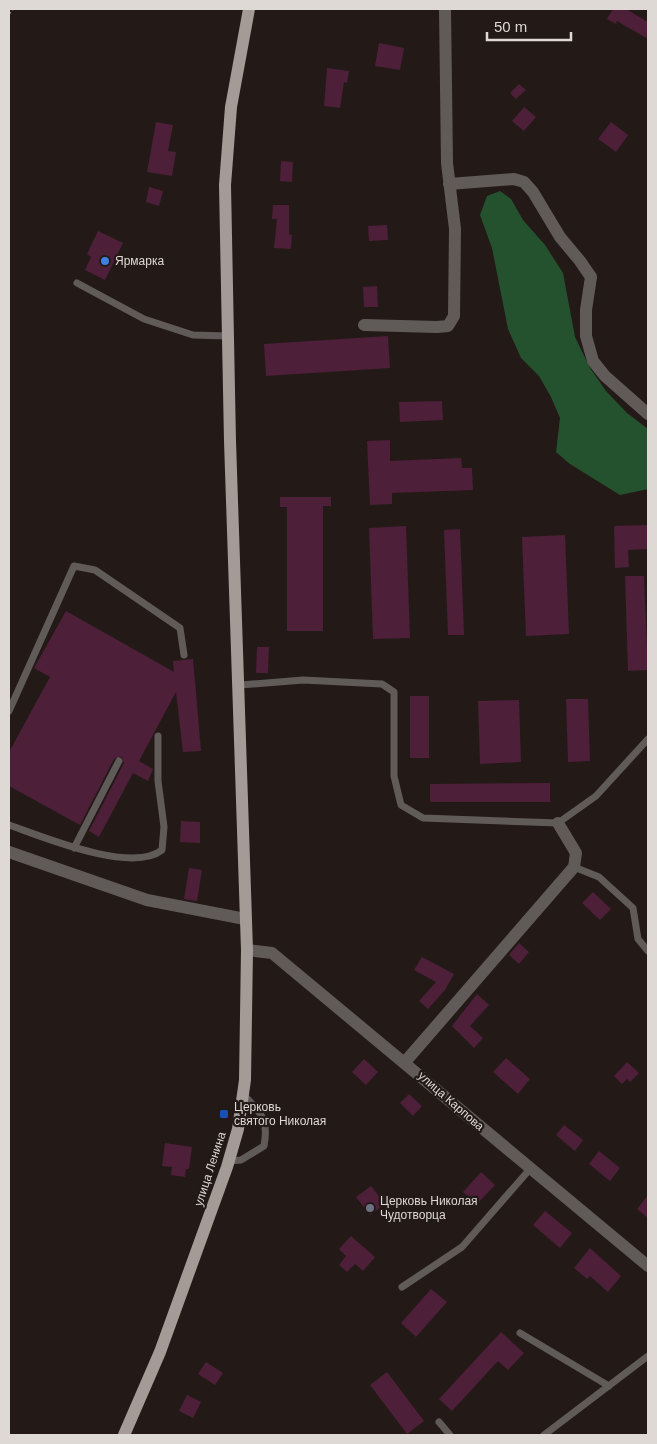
<svg xmlns="http://www.w3.org/2000/svg" width="657" height="1444" font-family="Helvetica,sans-serif">
  <style>
    .forest { fill: #25522e }
    .building { fill: #4d1f39 }
    .lines { fill: none; stroke-linecap: round; stroke-linejoin: round }
    .path { stroke: #89827f; stroke-width: 2; stroke-dasharray: 2.5 2.5; stroke-linecap: butt }
    .service { stroke: #605b59; stroke-width: 7 }
    .minor { stroke: #605b59; stroke-width: 12 }
    .primary { stroke: #a49a96; stroke-width: 12 }
    .shop-dot { fill: #3f7fe0; stroke: #231a17; stroke-width: 2 }
    .transit-dot { fill: #1a4fb4; stroke: #231a17; stroke-width: 2 }
    .worship-dot { fill: #6b7280; stroke: #231a17; stroke-width: 2 }
    .labels { text-anchor: middle; dominant-baseline: central; stroke-width: 4.5; stroke-linejoin: round; paint-order: stroke }
    .poi-label { font-size: 12px; fill: #dfd9d6; stroke: #231a17; text-anchor: start }
    .street-label { font-size: 12px; fill: #dfd9d6; stroke: #231a17 }
  </style>
  <rect width="100%" height="100%" fill="#231a17"/>
  <!-- forest -->
  <path class="forest" d="M500,191L511,199L523,220L545,245L563,273L575,337L590,368L606,391L627,413L648,429V489L620,495L570,464L556,452L560,418L551,397L539,376L521,358L508,329L492,248L480,215L487,196Z"/>
  <!-- building -->
  <path class="building" d="M613,9H626L648,22V39L617,21L616,24L607,19Z
    M379,43L404,48L400,70L375,66Z
    M327,68L349,71L347,83L344,82L340,108L324,106Z
    M519,84L526,90L516,99L510,93Z
    M524,107L536,117L524,131L512,121Z
    M156,122L173,125L168,151L176,152L172,176L147,172Z
    M611,122L628,135L616,152L598,139Z
    M281,161L293,162L292,182L280,181Z
    M149,187L163,191L159,206L146,202Z
    M273,205H289V234L292,235L291,249L274,248L277,219H272Z
    M387,225L388,240L369,241L368,226Z
    M98,231L123,243L105,280L85,270L91,257L87,254Z
    M377,286L378,307H364L363,287Z
    M388,336L390,368L266,376L264,344Z
    M442,401L443,420L400,422L399,402Z
    M390,440V461L461,458L462,468H472L473,490L392,493V504L370,505L367,441Z
    M280,497H331V506H323V631H287V507H280Z
    M648,525V549L628,550L629,567L615,568L614,526Z
    M406,526L410,638L373,639L369,528Z
    M460,529L464,635H448L444,530Z
    M565,535L569,634L526,636L522,537Z
    M625,576H644L648,670L628,671Z
    M66,611L174,672L173,661L193,659L201,751L183,752L176,692L139,761L153,769L148,781L133,773L99,837L89,831L124,763L122,757L114,759L80,825L9,786V752L50,677L34,668Z
    M257,647H269L268,673H256Z
    M410,696H429V758H410Z
    M566,699H588L590,761L568,762Z
    M519,700L521,762L480,764L478,701Z
    M550,783V802H430V784Z
    M181,821L200,822V843L180,842Z
    M189,868L202,870L197,901L184,899Z
    M593,892L611,909L600,920L582,903Z
    M519,943L529,952L519,964L509,955Z
    M422,957L454,974L445,990L428,1009L419,1001L436,982L414,970Z
    M477,994L489,1005L470,1026L483,1038L474,1048L452,1026Z
    M506,1058L530,1079L518,1094L493,1072Z
    M364,1059L378,1072L366,1085L352,1072Z
    M627,1062L639,1073L630,1082L627,1079L622,1084L614,1076Z
    M409,1094L422,1106L413,1116L400,1103Z
    M564,1125L583,1140L575,1151L556,1135Z
    M165,1143L192,1147L189,1169H186L185,1177L171,1175L172,1167L162,1166Z
    M599,1151L620,1168L610,1181L589,1164Z
    M481,1172L495,1185L477,1204L463,1192Z
    M371,1186L385,1204L370,1215L356,1197Z
    M648,1195V1218L637,1209Z
    M545,1211L572,1233L560,1248L533,1225Z
    M351,1236L375,1257L363,1271L355,1264L347,1272L339,1265L346,1256L339,1249Z
    M590,1248L621,1276L608,1292L590,1276L587,1279L574,1268Z
    M431,1289L447,1302L416,1337L401,1323Z
    M501,1332L524,1353L508,1370L498,1361L452,1411L439,1399Z
    M206,1362L223,1373L215,1385L198,1374Z
    M387,1372L424,1421L407,1434L370,1385Z
    M187,1395L201,1402L193,1418L179,1411Z"/>
  <g class="lines">
    <!-- path -->
    <path class="path" d="M9,14L13,9"/>
    <!-- service -->
    <path class="service" d="M77,283L144,319L193,335L228,336
      M240,685L303,680L382,684L394,692V776L401,805L423,818L558,823L596,796L648,739
      M9,711L74,566L95,570L180,628L184,655
      M9,825C43,837 132,874 162,850L164,827L158,781V736
      M74,848L119,761
      M574,867L599,877L633,908L638,939L648,951
      M229,1161L241,1160L264,1146C269,1118 261,1114 243,1094
      M402,1287L462,1247L530,1169
      M520,1333L609,1386
      M439,1422L450,1435
      M544,1435L648,1356"/>
    <!-- minor -->
    <path class="minor" d="M449,184L514,179L524,182L533,192L560,237L580,261L591,277L586,310V336L593,361L605,376L648,414
      M364,325L437,327L448,326L454,316L455,229L447,163L445,9
      M9,852L147,900L245,919
      M247,950L272,953L648,1266
      M405,1062L574,867L576,853L558,823"/>
    <!-- primary -->
    <path class="primary" d="M124,1435L160,1352L227,1167L238,1129L245,1080L247,950L230,441L225,185L231,107L249,9"/>
  </g>
  <!-- markers -->
  <circle class="shop-dot" cx="105" cy="261" r="5"/>
  <rect class="transit-dot" x="219" y="1109" width="10" height="10" rx="2.5"/>
  <circle class="worship-dot" cx="370" cy="1208" r="5"/>
  <g class="labels">
    <!-- poi labels -->
    <g class="poi-label">
      <text x="115" y="261">Ярмарка</text>
      <text x="234" y="1107">Церковь<tspan x="234" dy="14">святого Николая</tspan></text>
      <text x="380" y="1201">Церковь Николая<tspan x="380" dy="14">Чудотворца</tspan></text>
    </g>
    <!-- street labels -->
    <g class="street-label">
      <text transform="translate(451 1101) rotate(41)">улица Карпова</text>
      <text transform="translate(210 1169) rotate(-72)">улица Ленина</text>
    </g>
  </g>
  <!-- border -->
  <rect width="657" height="1444" fill="none" stroke="#dfd9d6" stroke-width="20"/>
  <!-- scale -->
  <path d="M487 32v8h84v-8" fill="none" stroke="#dfd9d6" stroke-width="2.5"/>
  <text x="494" y="32" font-size="15" fill="#dfd9d6" stroke="#231a17" stroke-width="4" paint-order="stroke">50 m</text>
</svg>
